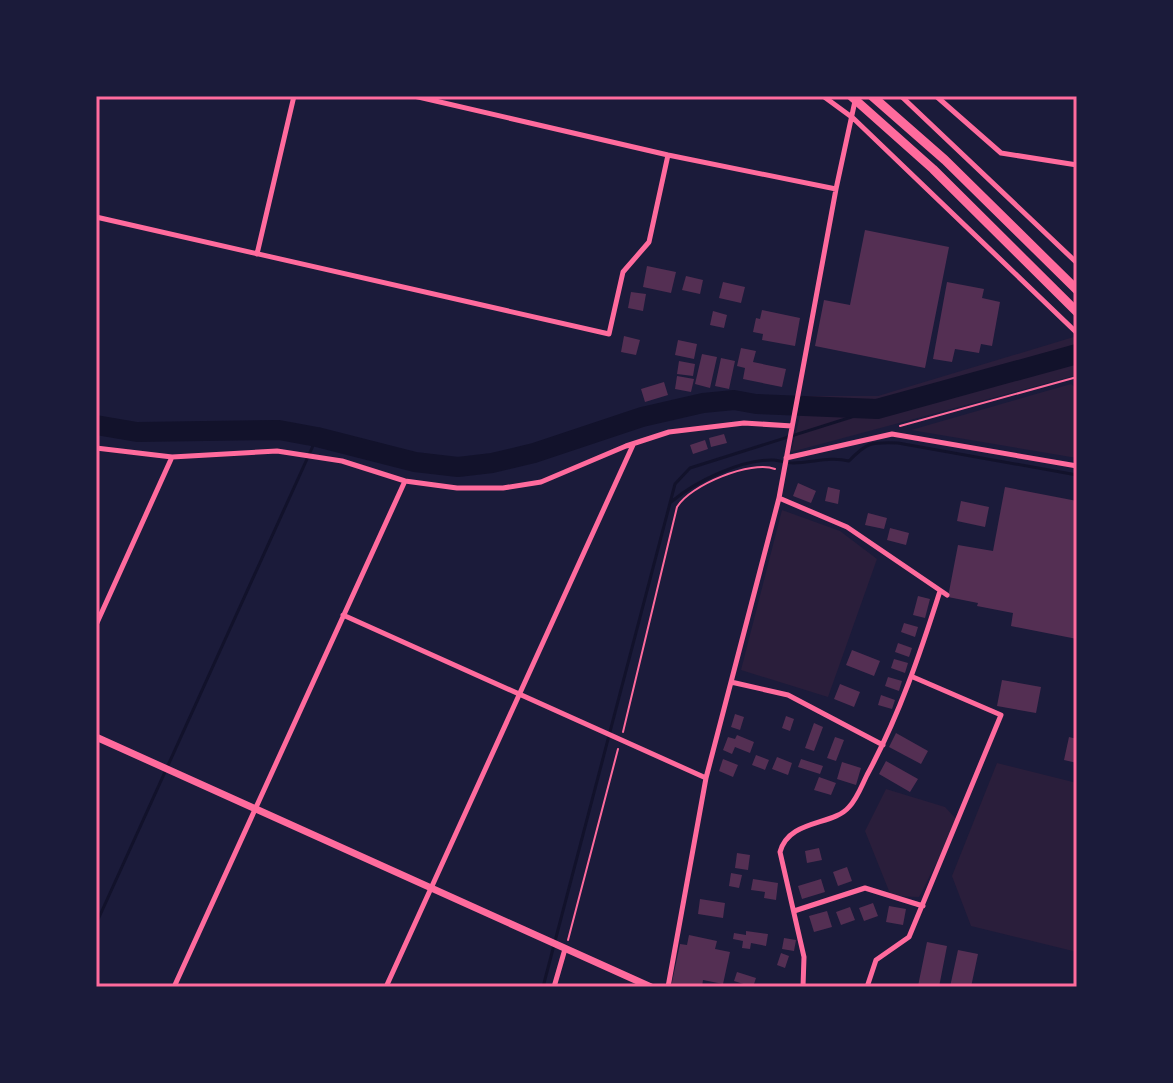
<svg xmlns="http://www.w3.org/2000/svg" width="1173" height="1083" font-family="Inter,sans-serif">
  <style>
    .green { fill: #2a1e3b }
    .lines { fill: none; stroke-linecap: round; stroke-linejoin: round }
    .stream { stroke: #12122b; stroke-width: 3 }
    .river { stroke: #12122b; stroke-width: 20 }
    .building { fill: #542f53 }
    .path { stroke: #ff6b9d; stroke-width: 2 }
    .minor { stroke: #ff6b9d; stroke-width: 5 }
    .tertiary { stroke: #ff6b9d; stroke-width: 7 }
    .trunk { stroke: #ff6b9d; stroke-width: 9 }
    .neatline { fill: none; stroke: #ff6b9d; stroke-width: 3 }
  </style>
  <rect width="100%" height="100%" fill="#1b1b3a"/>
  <!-- green -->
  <path class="green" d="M1077,336V375L791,452L805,396H878Z
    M1071,384L1077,389V458L911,430Z
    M782,510L840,531L877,559L828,697L741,670Z
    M997,763L1077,783V952L971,926L952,876Z
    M886,789L945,807L958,821L919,897L891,896L865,831Z"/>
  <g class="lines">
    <!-- stream -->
    <path class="stream" d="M671,502C696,481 742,459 774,460C781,461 787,463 793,463C813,463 829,456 849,461C867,442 871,442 898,443L1077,475
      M96,924L317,437
      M543,987L675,484L690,468L877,409"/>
    <!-- river -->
    <path class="river" d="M96,425L137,432L279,430L317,437L415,462L458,467L492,463L534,453L642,417L703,403L734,400L756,404L877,409L1077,354"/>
  </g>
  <!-- building -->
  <path class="building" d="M865,230L949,247L925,368L815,346L824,300L850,305Z
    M647,266L676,272L671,293L643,287Z
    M686,276L703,280L700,294L682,290Z
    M723,282L745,287L741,303L719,298Z
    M947,282L984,289L982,298L1000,302L992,346L981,344L979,353L955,349L952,362L933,359Z
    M631,292L646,294L643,311L628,308Z
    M762,310L800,318L795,346L762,340L763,334L753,332L756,318L760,319Z
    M713,311L727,315L724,328L710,325Z
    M624,336L640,340L636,355L621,352Z
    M678,340L697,344L694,359L675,355Z
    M741,348L756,351L753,362L786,369L782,387L743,379L745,368L737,366Z
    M702,354L717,357L710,388L695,384Z
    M721,358L735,361L729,389L715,386Z
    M679,361L695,364L693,376L677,374Z
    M677,376L694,379L691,392L675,389Z
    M664,382L668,395L645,402L641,389Z
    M724,434L727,443L711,447L709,438Z
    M705,440L708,449L693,454L690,445Z
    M798,483L816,491L811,503L793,496Z
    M828,487L840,490L838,504L825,501Z
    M1005,487L1077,501V639L1011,626L1013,613L977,606L978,603L948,597L958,545L993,551Z
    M961,501L989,507L985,527L957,521Z
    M868,513L887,518L884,529L865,525Z
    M890,528L909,533L906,545L887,540Z
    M918,596L930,599L925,618L913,615Z
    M904,623L918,627L915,637L901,632Z
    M898,643L912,648L909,657L895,652Z
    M852,650L880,661L874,676L846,665Z
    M894,659L908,663L905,673L891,668Z
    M888,677L902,681L899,691L885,686Z
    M1002,680L1041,687L1036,713L997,706Z
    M840,684L860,692L854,707L834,699Z
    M881,695L895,700L892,709L878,705Z
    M735,714L744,717L740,730L731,727Z
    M786,716L794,719L790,731L782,728Z
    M814,723L823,727L814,751L805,748Z
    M896,733L928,751L921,764L889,747Z
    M737,735L754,742L750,753L735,747L732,754L723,750L728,737L735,739Z
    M835,737L844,740L836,761L827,758Z
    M1069,737L1077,739V763L1064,760Z
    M756,755L769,760L765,770L752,765Z
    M777,757L792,763L788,775L772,769Z
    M723,759L738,765L733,777L719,771Z
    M801,759L823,766L820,774L798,767Z
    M886,761L918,779L910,792L879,774Z
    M842,762L861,768L856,785L837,779Z
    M819,777L836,783L831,795L814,790Z
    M819,848L822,860L807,863L805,851Z
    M737,853L750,855L748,870L735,868Z
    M847,867L852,881L838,886L833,872Z
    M731,873L742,875L739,888L729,886Z
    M753,879L778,883L776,900L764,898L765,892L751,890Z
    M821,879L825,892L802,899L798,886Z
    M700,899L725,903L723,918L698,914Z
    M873,903L878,916L864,921L859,908Z
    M889,906L906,909L903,925L886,922Z
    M850,907L855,920L841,925L836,912Z
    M827,911L832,927L814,932L809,916Z
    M746,931L768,934L766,946L751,943L750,949L742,948L743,941L733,939L734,933L746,935Z
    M689,935L717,941L715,949L730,952L723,984L703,980L702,987H671L680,944L687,945Z
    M784,938L796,940L794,951L782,949Z
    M927,942L947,946L939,987L918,986Z
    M958,950L978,954L971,987H950Z
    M781,953L789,956L785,968L777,965Z
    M737,972L756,978L753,987L734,981Z"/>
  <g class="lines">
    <!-- path -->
    <path class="path" d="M900,426L1077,377
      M623,732L677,507C690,485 751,460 775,469
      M568,940L618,749"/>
    <!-- minor -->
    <path class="minor" d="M414,96L668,155L836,189
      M823,96L853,118L1077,333
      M901,96L1077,263
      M936,96L1001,153L1077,165
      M96,217L609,334L623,272L649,242L668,155
      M257,254L294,96
      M96,448L172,457L277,451L342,461L405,481L457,488H503L541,482L626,446L669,432L744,423L792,426
      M786,458L892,434L1077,466
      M779,498L847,527L947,595
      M343,615L706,778
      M96,625L172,457
      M731,682L788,695L883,745
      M794,911L865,888L923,906
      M174,987L405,481
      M386,987L633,445
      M554,987L565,949
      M668,987L706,778L779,498L836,189L855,101
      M803,987L804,957L780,852C789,819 833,826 849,807C857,799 862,785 867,775C899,716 920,654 940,591
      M867,987L876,960L909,937L1001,715L913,677"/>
    <!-- tertiary -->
    <path class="tertiary" d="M96,737L651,987"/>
    <!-- trunk -->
    <path class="trunk" d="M851,96L933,169L1077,312
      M872,96L945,160L1077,290"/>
  </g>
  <!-- border -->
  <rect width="1173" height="1083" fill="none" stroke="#1b1b3a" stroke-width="196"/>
  <rect x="98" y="98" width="977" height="887" class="neatline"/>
</svg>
